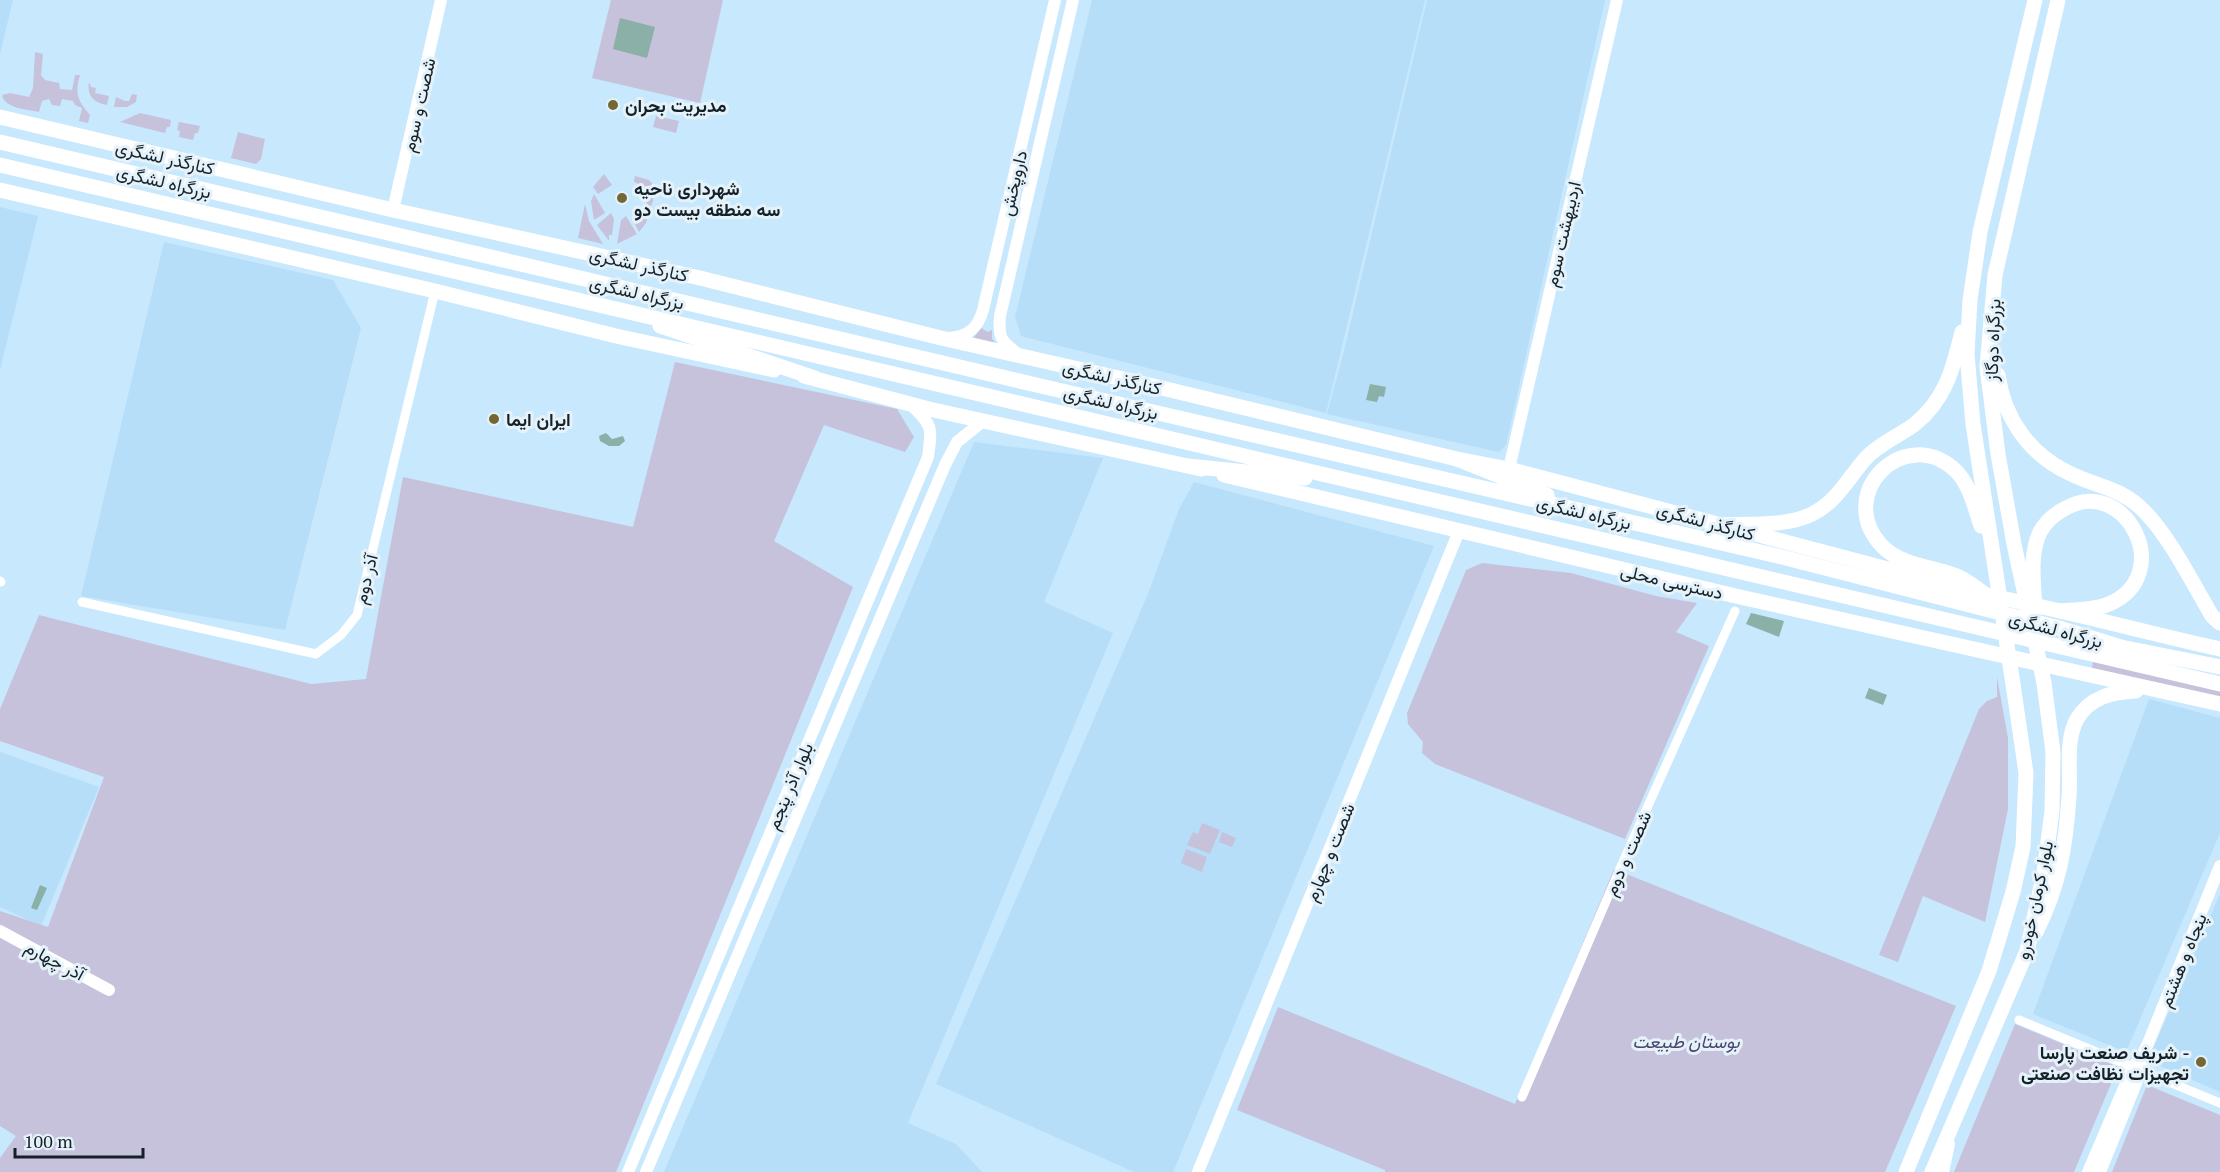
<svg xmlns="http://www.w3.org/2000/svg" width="2220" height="1172" font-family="'PT Serif',Vazirmatn,serif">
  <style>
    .built { fill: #b6def8 }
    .green { fill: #c6c2db }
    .water { fill: #8ab0a7 }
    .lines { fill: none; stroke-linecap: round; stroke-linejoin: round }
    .minor { stroke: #fff; stroke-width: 9 }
    .tertiary { stroke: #fff; stroke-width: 12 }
    .primary { stroke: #fff; stroke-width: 15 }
    .trunk { stroke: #fff; stroke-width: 15 }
    .poi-dot { fill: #736734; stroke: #e5f2fa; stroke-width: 2 }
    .labels { text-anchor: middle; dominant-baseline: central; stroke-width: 6; stroke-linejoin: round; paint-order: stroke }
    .street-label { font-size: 18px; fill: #152129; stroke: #e5f2fa }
    .poi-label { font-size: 18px; font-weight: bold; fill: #152129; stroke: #e5f2fa; text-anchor: start }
    .park-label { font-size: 18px; font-style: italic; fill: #4c4470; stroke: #e5f2fa }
  </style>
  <rect width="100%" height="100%" fill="#c7e8fd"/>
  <!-- built -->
  <path class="built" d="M0,0H13L0,54Z
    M1092,0H1425L1326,413L1021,336L1015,317Z
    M1427,0H1605L1506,445L1499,452L1327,414L1343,355Z
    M0,207L38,216L0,370Z
    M164,242L333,280L361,328L285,630L81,596Z
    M974,442L1103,458L1044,602L1113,633L908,1123L956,1144L982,1172H664Z
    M1194,482L1434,546L1173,1172H1134L936,1084L1148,594L1179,509Z
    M2149,699L2220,718V833L2126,1052L2033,1014Z
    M0,752L99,787L41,926L0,907Z
    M2220,894V1092L2154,1063L2150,1056Z"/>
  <!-- green -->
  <path class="green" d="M611,0H723L700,103L592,78Z
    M35,52L43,54L41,75L45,80L59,83L60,89L72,90L75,75H80C75,93 77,100 90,115L88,123L79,121L82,108L75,105L73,101L62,99L60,106L52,105L49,99L42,101L39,112C27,109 5,109 2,95L10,93L29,97L33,88Z
    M89,82L91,87L96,88L95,93L109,96L107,105C93,102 87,96 89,82Z
    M132,94L137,95L136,102L127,107H114L116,97L125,101H129Z
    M140,113L171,120L170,127H167L165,133L120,122Z
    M656,116L679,121L676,133L653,127Z
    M179,122L200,126L198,133H195L193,140L179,137L180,131L177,130Z
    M238,132L265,139L261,159L256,164L231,158Z
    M604,174L612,185L598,194L593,187Z
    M635,176L649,180L652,183L653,201L651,206L649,207L639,191L636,190L637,183L634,182Z
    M594,194L605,213L594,220L591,201Z
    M585,204L589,221L603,244L578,238Z
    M650,209L646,223L639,232L633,220Z
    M611,213L614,219L612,235H609V241L597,225Z
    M626,216L637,234L617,244L621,220Z
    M981,328L988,332L992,330V339L996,344L973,339Z
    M675,362L897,409L914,437L905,452L824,425L774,541L853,587L616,1172H0V1158L16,1136L0,1126V911L48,927L104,777L0,741V709L39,615L311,684L366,679L403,477L633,527Z
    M1482,563L1571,573L1656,596L1697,603L1676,632L1709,646L1625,839L1435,764L1422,753L1423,742L1408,724L1407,713L1466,570Z
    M2093,661L2220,690V699L2092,669Z
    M1997,677L2008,738V809L1985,922L1923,896L1898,962L1879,955L1979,709L1987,701L1997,697Z
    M1202,823L1220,830L1210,854L1187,845L1193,832L1198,834Z
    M1222,832L1236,838L1232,847L1219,842Z
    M1186,849L1207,857L1202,872L1181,863Z
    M1614,869L1956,1006L1885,1172H1385V1170L1237,1110L1278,1007L1515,1104Z
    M2015,1024L2118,1067L2074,1172H1954Z
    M2147,1085L2220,1115V1172H2112Z"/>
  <!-- water -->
  <path class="water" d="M620,18L655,27L647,58L613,49Z
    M1370,384L1386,387L1384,397L1379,396L1377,402L1366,400Z
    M606,433L612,439L623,436L625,441L619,446H609L600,441L599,436Z
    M1751,613L1784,621L1779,637L1746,624Z
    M1869,688L1887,695L1883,705L1865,698Z
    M40,885L47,888L37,910L31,908Z"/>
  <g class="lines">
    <!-- minor -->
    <path class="minor" d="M0,581L1,582
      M82,602L316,654L341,635L357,615L435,291
      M2019,1020L2220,1103
      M1522,1097L1622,864L1735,611"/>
    <!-- tertiary -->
    <path class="tertiary" d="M393,210L441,0
      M949,338C968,337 978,328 983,310L1055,0
      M1018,354C1001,341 998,338 1000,316L1073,0
      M1509,469L1617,0
      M0,931L109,990
      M628,1172L928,457C932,428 933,425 911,405
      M646,1172L945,465L957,442L983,421
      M1198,1172L1459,531
      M1943,1172L1949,1144
      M2088,1172L2133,1067L2143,1054L2149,1041L2220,866
      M2100,1172L2141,1071L2143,1055"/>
    <!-- primary -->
    <path class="primary" d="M0,117L393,210L700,278L941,338L1141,383L1457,459L1509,469L1986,595C2065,610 2142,632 2220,649
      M0,190L435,291L616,336L774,370
      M804,376L929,409L1201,469
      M1224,475L1740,597L2220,704
      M2036,932C2059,887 2066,846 2069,796C2071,772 2065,740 2077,719C2090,697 2112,692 2136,691
      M1906,1172L1989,971L2013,892L2023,847L2026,773L2013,684
      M1932,1172L2027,951L2044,872L2052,811L2053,752L2044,683"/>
    <!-- trunk -->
    <path class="trunk" d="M0,142L1045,387L1782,557L2059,628L2121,647L2220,667
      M0,165L2220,684
      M660,326L815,378
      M1998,375C2004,417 2028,453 2067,472C2096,487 2119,486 2144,511C2170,537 2193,584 2212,616L2220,623
      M1457,459L1547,495
      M1188,466L1305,478
      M1721,525C1750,523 1786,527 1812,514C1837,502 1849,477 1866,458C1880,443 1899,436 1915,424C1946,399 1953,368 1962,332
      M1981,526C1975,508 1970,486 1957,472C1905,421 1832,495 1883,547C1902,566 1936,567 1959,577C1969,582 1978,589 1986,595
      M2035,610C2034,585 2029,555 2040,532C2046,521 2056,513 2066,508C2126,475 2177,575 2109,604C2095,610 2075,610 2059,611
      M2044,683L2014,544L1998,454L1987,367L1995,275L2058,0
      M2013,684L1973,424L1967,354L1970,300L1980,232L2035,0"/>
  </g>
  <!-- markers -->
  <g class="poi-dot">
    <circle cx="613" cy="105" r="6"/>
    <circle cx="622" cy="198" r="6"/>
    <circle cx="494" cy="419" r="6"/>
    <circle cx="2201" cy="1062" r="6"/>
  </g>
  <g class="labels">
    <!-- street labels -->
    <g class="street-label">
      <text transform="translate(418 105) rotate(-77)">شصت و سوم</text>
      <text transform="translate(165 157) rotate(13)">کنارگذر لشگری</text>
      <text transform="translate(164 181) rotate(13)">بزرگراه لشگری</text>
      <text transform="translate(1013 183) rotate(-77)">داروپخش</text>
      <text transform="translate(1562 234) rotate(-77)">اردیبهشت سوم</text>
      <text transform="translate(639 264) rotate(13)">کنارگذر لشگری</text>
      <text transform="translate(637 292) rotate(13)">بزرگراه لشگری</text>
      <text transform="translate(1992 340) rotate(-88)">بزرگراه دوگاز</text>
      <text transform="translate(1112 377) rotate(13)">کنارگذر لشگری</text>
      <text transform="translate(1111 402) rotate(13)">بزرگراه لشگری</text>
      <text transform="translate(1584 512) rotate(13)">بزرگراه لشگری</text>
      <text transform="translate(1706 521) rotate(15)">کنارگذر لشگری</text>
      <text transform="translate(365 579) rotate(-76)">آذر دوم</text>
      <text transform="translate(1672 581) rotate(13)">دسترسی محلی</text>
      <text transform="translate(2056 629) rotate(15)">بزرگراه لشگری</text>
      <text transform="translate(789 786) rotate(-67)">بلوار آذر پنجم</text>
      <text transform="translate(1329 852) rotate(-68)">شصت و چهارم</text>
      <text transform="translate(1627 853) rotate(-66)">شصت و دوم</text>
      <text transform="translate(2034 900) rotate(-78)">بلوار کرمان خودرو</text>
      <text transform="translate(55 960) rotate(28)">آذر چهارم</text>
      <text transform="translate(2182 960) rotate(-68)">پنجاه و هشتم</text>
    </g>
    <!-- poi labels -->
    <g class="poi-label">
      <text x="625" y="105">مدیریت بحران</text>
      <text x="634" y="188">شهرداری ناحیه<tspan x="634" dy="21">سه منطقه بیست دو</tspan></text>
      <text x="506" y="419">ایران ایما</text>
      <text x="2189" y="1052" text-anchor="end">شریف صنعت پارسا -<tspan x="2189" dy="21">تجهیزات نظافت صنعتی</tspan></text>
    </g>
    <!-- park labels -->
    <g class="park-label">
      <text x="1686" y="1041">بوستان طبیعت</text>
    </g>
  </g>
  <!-- scale -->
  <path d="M15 1148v9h128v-9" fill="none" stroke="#152129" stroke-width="3"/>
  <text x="24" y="1148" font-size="18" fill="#152129" stroke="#e5f2fa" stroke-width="4.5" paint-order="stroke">100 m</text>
</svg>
